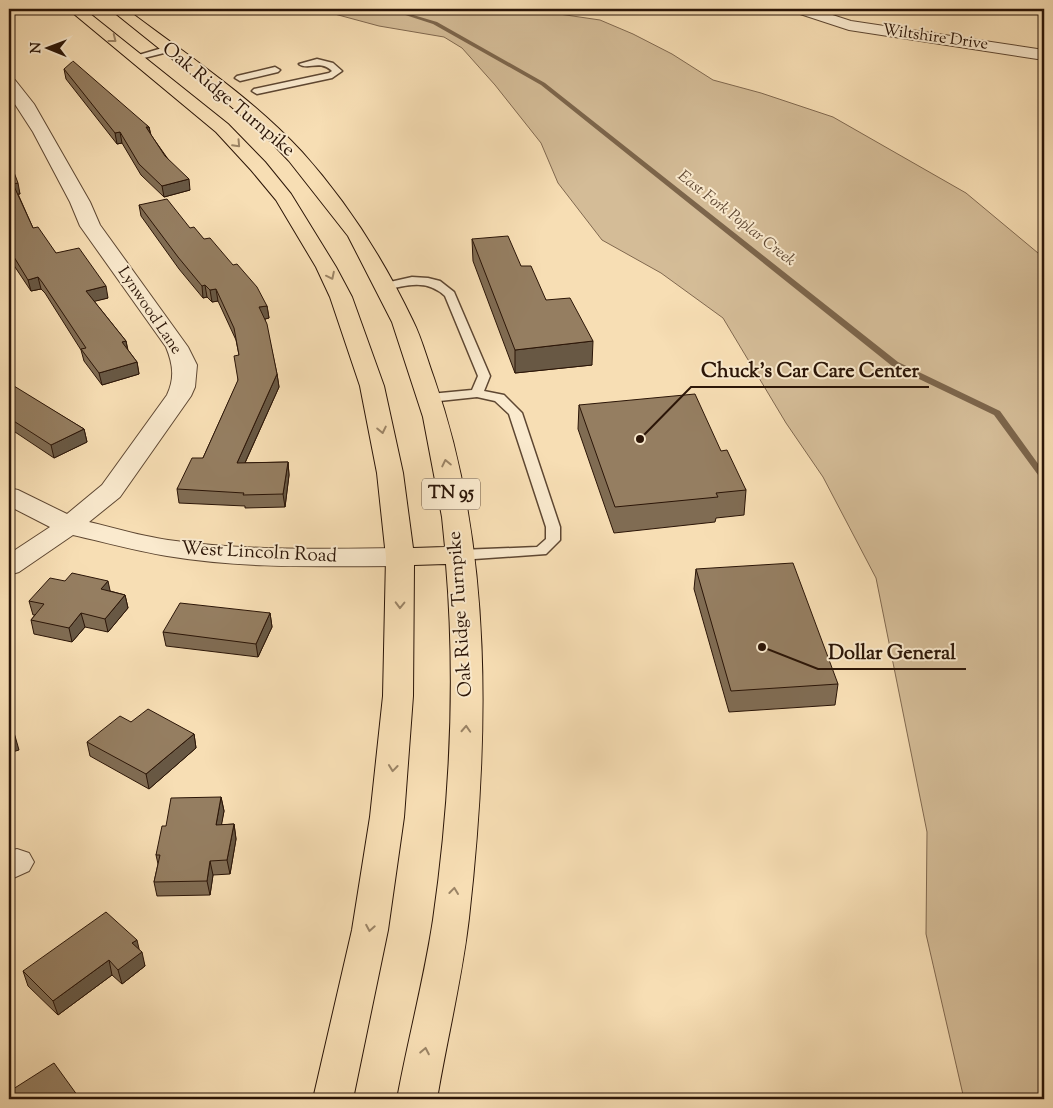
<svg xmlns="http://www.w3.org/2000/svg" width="1053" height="1108" font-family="'Sorts Mill Goudy',serif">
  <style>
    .green { fill: #d4bc97; stroke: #80684f }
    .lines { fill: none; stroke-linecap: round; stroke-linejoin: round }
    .stream { fill: #7c654b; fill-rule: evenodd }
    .lane-casing { stroke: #5e4732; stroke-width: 3 }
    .street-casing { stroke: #5e4732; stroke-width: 2 }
    .highway-casing { stroke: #2b1507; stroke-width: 2 }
    .lane { fill: #faeace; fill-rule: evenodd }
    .street { fill: #faeace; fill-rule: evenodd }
    .highway { fill: #f7deb4; fill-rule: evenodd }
    .wall { fill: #806c53; stroke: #2b1507 }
    .shaded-wall { fill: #685844; stroke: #2b1507 }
    .building { fill: #957e61; stroke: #2b1507 }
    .oneway { stroke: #9b8466 }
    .labels { text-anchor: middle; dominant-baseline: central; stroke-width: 4; stroke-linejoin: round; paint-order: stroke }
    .far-street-label { font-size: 16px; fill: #2b1507; stroke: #faeace }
    .far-water-label { font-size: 16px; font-style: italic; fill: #614a35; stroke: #faeace }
    .shield { fill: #faeace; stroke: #695543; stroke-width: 1 }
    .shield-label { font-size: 18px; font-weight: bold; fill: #2b1507 }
    .street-label { font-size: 19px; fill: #2b1507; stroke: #faeace }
    .leader { fill: none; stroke: #2b1507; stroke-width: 2 }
    .callout-dot { fill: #2b1507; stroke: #faeace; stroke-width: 2 }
    .callout-label { font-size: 20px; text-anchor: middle; font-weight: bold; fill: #2b1507; stroke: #faeace; stroke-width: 4; stroke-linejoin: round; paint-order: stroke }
  </style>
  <rect width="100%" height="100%" fill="#f7deb4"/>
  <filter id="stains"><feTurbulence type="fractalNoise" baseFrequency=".004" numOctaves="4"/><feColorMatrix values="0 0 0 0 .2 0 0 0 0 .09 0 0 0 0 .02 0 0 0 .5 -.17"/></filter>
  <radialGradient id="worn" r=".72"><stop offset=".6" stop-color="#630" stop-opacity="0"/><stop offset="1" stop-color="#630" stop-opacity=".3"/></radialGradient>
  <!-- green -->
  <path class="green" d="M316,9H552L559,14L600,20L633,34L672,54L713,80L761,93L833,117L966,193L1044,258V1099H964L926,934L927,832L876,578L823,477L786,423L723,318L661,273L602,240L558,183L541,143L495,85L462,48L444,37L379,26Z"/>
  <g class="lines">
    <!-- stream -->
    <path class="stream" d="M387,9H393L437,22L545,83L898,362L1000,411L1044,472V479H1041L994,415L892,366L541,85L433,24Z"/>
    <defs>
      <path id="lane" d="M169,46L172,47V51L136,60L132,57Z
        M317,59L333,63L342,71L332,78L257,94L252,91L254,89L329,73L332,71C319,59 308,71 299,64Z
        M275,67L280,70L278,72L240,81L235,78L237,76Z
        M412,277L428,278L440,281L454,292L490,376L484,391L504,395L522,413L560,527V540L546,554L460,560L455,558L452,555L455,552L460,550L537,547L546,539V527L509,414L495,401L477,397L430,402L423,398L430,394L472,390L478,376L445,296C427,279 407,285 385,290L379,286L381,284Z"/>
      <path id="street" d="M791,9H814L851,21L1044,50V60L849,30L794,12Z
        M9,79L15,80L34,104L90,202L100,225L188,347L197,365L195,387L191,396L120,497L89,522C115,528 141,536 168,540C245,551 323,549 400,548L410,551L414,557L410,563L400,566C322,566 244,569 167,556C136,551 104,542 73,535L19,572L9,575V554L50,527L9,506V488L18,490L67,514L102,485L167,395C175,378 173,364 166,347L80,226L70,202L33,132L9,95Z
        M17,849L29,853L34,862L29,871L9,880V851Z"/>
      <path id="highway" d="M68,9H84L228,124L265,162L291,194L336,267L352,297L384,386L403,473L413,548L445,547L442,517L423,417L392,322L348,236L289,161L269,140L226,102L110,9H126C186,54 251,97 302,152C347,202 384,260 413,321C422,339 427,359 434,378C494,550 489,740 469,918C462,979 447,1039 437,1099H397C408,1039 424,980 433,920C450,802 456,683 446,564L414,565L413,696L404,817L388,930L353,1099H313L352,930L370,817L383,696L386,557L377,473L360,386L330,297L316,267L276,200L251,170L216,132Z"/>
    </defs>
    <!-- lane casing -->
    <use href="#lane" class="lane-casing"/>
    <!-- street casing -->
    <use href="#street" class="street-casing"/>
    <!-- highway casing -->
    <use href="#highway" class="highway-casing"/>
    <!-- lane -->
    <use href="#lane" class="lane"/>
    <!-- street -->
    <use href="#street" class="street"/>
    <!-- highway -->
    <use href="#highway" class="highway"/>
  </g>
  <!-- wall -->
  <path class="wall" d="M64,69L149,127L151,135L190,190L164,197L141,175L122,143L117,144L66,79Z
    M9,159L20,194H18L33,228L56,253L108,298L94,301L126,341L128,350L137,362L139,374L102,385L84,361L81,350L45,293L41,289L31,291L13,264L9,265Z
    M139,205L190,228L204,239L267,306L269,318L265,319L277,374L279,387L245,463L288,462L289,475L285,507L245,508V506L179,503L177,489L203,458L238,381L239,355L236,340L218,301L212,302L207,297L203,298L179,269L141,216Z
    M472,239L521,266L546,300L592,365L515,373L473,261Z
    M9,384L84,429L87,442L54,458L9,428Z
    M579,405L721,451L746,490L744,515L716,518L715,522L614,533L578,429Z
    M696,569L838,684L835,705L729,712L694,589Z
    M110,591L125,595L128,608L108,632L85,627L72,642L34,634L31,620L35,615H33L29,601Z
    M270,613L272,627L258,657L166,646L163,632Z
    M131,722L194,734L196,748L149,789L90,756L87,742Z
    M221,797L224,811L221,825L234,824L236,839L230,874L213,875L210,895L157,896L154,882L158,864L156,855L166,826Z
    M139,950L145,966L122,984L112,975L58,1015L28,986L23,971Z"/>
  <!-- shaded-wall -->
  <path class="shaded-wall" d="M146,127H149L151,137Z
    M120,132L122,143L117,144L115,133Z
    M189,179L190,190L164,197L162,186Z
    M18,183L20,194H16L13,184Z
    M11,252L13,264L9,265V253Z
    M38,277L41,289L31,291L28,280Z
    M205,285L207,297L203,298L202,286Z
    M106,286L108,298L88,303L86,291Z
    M216,289L218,301L212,302L210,290Z
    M267,306L269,318L261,320L259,307Z
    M126,341L128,353L122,342Z
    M593,341L592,365L515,373V350Z
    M137,362L139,374L102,385L99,373Z
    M277,374L279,387L239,476L237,463Z
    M84,429L87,442L54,458L51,445Z
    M288,462L289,475L285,507L283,494Z
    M108,581L111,595L101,589Z
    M125,595L128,608L108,632L105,619Z
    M81,613L85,627L72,642L69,628Z
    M270,613L272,627L258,657L256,644Z
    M194,734L196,748L149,789L146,774Z
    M15,736L19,750L9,753V738Z
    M221,797L224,811L219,839L216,825Z
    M234,824L236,839L230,874L227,860Z
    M210,861L213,875L210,895L207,881Z
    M137,940L140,953L142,952L145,966L122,984L118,970L132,943Z
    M109,960L112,975L58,1015L53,1001Z"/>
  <!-- building -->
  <path class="building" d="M73,61L149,127H146L165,156L189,179L162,186L139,164L120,132L115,133L64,69Z
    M9,159L18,183L13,184L33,228L38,227L56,253L79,248L106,286L86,291L126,341L122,342L137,362L99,373L81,349L86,348L42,282L38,277L28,280L11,252L9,253Z
    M167,199L190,228L194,227L204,239L210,238L233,265L237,264L257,287L267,306L259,307L267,324L277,374L237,463L288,462L283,494L243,495L244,493L177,489L192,458H203L238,380L234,356L239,355L234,328L216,289L210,290L205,285L202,286L178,257L139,205Z
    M508,236L521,266H531L546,300L570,298L593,341L515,350L472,239Z
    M9,384L12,387L14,386L84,429L51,445L9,418Z
    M695,394L721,451L727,450L746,490L716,493L718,497L615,507L579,405Z
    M793,563L838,684L731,691L696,569Z
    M72,573L108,581L101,589L125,595L105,619L81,613L69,628L31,620L44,604L29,601L50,578L65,581Z
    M180,603L270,613L256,644L163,632Z
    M148,709L194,734L146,774L87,742L120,716L131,722Z
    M9,716L15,736L9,738Z
    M221,797L216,825L234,824L227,860L210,861L207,881L154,882L160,855H156L162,826H166L171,798Z
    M106,912L137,940L132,943L142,952L118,970L109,960L53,1001L23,971Z
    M54,1063L80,1099H15L10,1091Z"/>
  <!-- one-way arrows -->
  <defs><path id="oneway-chevron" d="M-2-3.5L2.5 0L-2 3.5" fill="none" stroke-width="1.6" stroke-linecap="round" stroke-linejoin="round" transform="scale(1.25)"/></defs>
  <g class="oneway">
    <use href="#oneway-chevron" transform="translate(113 39) rotate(38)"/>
    <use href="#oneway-chevron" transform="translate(237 144) rotate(47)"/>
    <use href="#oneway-chevron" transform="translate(331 276) rotate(64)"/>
    <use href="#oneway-chevron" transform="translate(382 430) rotate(78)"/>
    <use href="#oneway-chevron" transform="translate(446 463) rotate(-102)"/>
    <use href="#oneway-chevron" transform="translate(400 605) rotate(91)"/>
    <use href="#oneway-chevron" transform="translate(466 729) rotate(-87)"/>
    <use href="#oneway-chevron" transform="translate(393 768) rotate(96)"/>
    <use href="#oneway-chevron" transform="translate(454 891) rotate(-83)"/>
    <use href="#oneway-chevron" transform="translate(370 928) rotate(100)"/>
    <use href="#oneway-chevron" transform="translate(425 1051) rotate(-79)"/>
  </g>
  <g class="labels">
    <!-- far-street labels -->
    <g class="far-street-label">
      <text transform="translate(935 38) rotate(8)">Wiltshire Drive</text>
      <text transform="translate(149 311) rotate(56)">Lynwood Lane</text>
    </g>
    <!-- far-water labels -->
    <g class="far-water-label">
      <text transform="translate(736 219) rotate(38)">East Fork Poplar Creek</text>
    </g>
    <!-- shield labels -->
    <rect class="shield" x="422" y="478.5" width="58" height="31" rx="4"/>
    <g class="shield-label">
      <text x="451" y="494">TN 95</text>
    </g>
    <!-- street labels -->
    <g class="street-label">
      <text transform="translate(228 100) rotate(40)">Oak Ridge Turnpike</text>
      <text transform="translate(259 553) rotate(3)">West Lincoln Road</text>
      <text transform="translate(461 614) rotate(-94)">Oak Ridge Turnpike</text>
    </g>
  </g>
  <!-- callouts -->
  <path class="leader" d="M640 439L691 387H929M762 647L818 669H966"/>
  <g class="callout-dot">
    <circle cx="640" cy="439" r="5"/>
    <circle cx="762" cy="647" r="5"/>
  </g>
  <g class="callout-label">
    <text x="810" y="377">Chuck's Car Care Center</text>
    <text x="892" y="659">Dollar General</text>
  </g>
  <!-- margin -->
  <rect width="1053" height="1108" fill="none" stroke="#f7deb4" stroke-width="30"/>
  <rect x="10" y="10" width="1033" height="1088" fill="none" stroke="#2b1507" stroke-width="2.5"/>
  <rect x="15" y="15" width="1023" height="1078" fill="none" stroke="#2b1507"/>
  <!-- north arrow -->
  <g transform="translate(48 48) rotate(271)" stroke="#faeace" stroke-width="4" paint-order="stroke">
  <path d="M0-4L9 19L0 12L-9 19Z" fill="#2b1507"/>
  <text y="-8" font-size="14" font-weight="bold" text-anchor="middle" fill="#2b1507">N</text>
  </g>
  <rect width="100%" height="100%" filter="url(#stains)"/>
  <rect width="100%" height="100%" fill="url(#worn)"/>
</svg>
